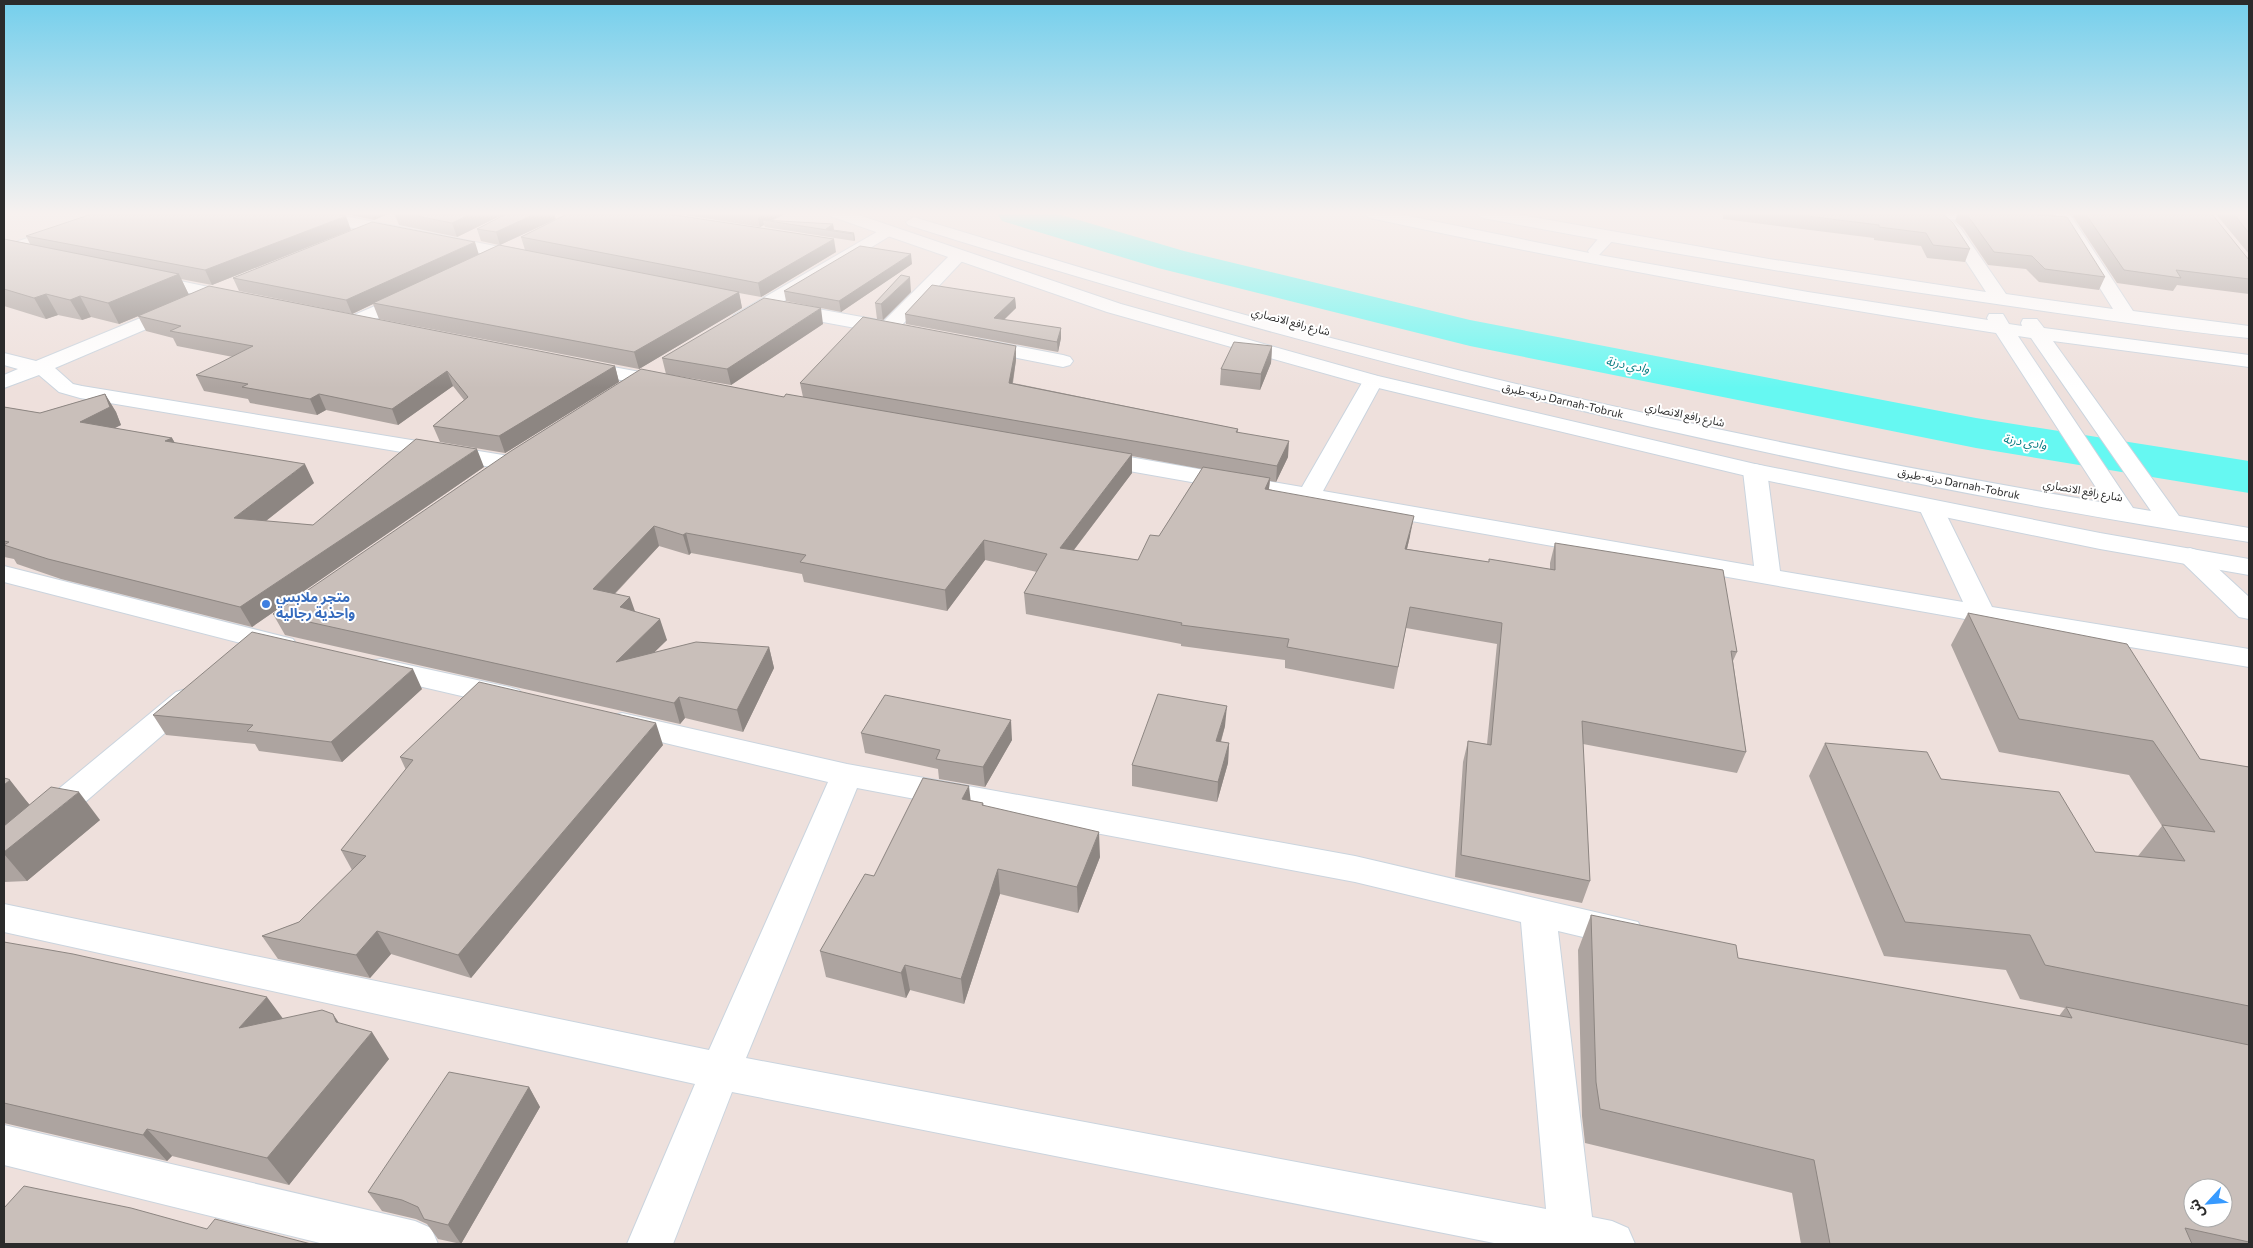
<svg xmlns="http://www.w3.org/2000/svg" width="2253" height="1248" font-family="Commissioner,'Noto Sans Arabic',sans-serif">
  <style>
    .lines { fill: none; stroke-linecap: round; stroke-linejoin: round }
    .river { fill: #66f8f2; fill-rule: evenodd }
    .minor-casing { stroke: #cad4de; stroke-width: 2 }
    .tertiary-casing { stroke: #cad4de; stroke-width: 2 }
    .minor { fill: #fff; fill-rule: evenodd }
    .tertiary { fill: #fff; fill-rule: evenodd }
    .wall { fill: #ada4a0; fill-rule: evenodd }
    .shaded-wall { fill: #8d8682 }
    .building { fill: #c9bfba; stroke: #8d8682; fill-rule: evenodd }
    .shop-dot { fill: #3f7fe0; stroke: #fff; stroke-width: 2 }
    .labels { text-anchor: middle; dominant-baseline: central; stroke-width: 4; stroke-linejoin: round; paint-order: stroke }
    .far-street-label { font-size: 11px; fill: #2b2b2b; stroke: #fff }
    .far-water-label { font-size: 12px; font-style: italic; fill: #067d82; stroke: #fff }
    .shop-label { font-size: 14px; font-weight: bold; fill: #366cbe; stroke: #fff; text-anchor: start }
  </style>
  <rect width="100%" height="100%" fill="#eee0dc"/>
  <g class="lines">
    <!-- river -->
    <path class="river" d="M997,213H1055L1184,251L1470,320L1976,418L2249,461V493L1976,448L1470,346L1158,268L1002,221Z"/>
    <defs>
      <path id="minor" d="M295,213H329L525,252L531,253L533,257L531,261L525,262L303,218Z
        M1475,213H1510L1769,259L1986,292L1949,235L1938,224L1946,219L1952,221L1961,229L2006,294L2113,309L2053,213H2069L2133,311L2249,326V338C2172,330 2095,318 2017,307C1839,282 1660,252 1483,218Z
        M1929,213H1996L2003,218L1995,223L1937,218Z
        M887,226L893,228L895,231L893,234L748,323H734L732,319L734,315Z
        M959,251L965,252L967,256L902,325L905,329L902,333L888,334L785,315L778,313L776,309L778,305L785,303L884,321L953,252Z
        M147,274L237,293L243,294L246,298L243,302L237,303L141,283L138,279L141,275Z
        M410,291L416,292L419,296L416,300L361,326H347L345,322L347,318Z
        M177,303L184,305L186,309L184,313L55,368L73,384L82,386L509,456L517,458L520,463L517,468L509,470L80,398L59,392L39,375L4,388V375L18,369L4,365V353L36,361Z
        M979,339L1063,355L1070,357L1073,361L1070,365L1063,367L972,349L969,345L972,341Z
        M581,361L667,377L674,379L677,383L674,387L667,389L574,371L571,367L574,363Z
        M1373,375L1380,377L1383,381L1323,491L1754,566L1743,471L1747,466L1755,464L1763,466L1767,471L1780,571L1963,602L1919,508L1922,503L1931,501L1940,503L1943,508L1992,607L2249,649V667L1982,622L1095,465L1087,463L1084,458L1087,453L1095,451L1302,487L1363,381L1366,377Z
        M2190,548L2199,551L2249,597V619L2239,617L2181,561L2177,556L2181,551Z
        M4,566L293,639L297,645L293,651L283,654L4,582Z
        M381,659L509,687L519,690L524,697L519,704L509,707L371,675L367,668L371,661Z
        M186,689L196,692L201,699L196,706L16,862L4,866V834L176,692Z
        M622,713L847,764L1355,856L1638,922L1643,932L1638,942L1625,947L1558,931L1592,1217L1612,1221L1628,1228L1635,1244H1499L732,1092L673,1244H627L695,1084L4,932V904L709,1050L828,782L611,730L607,723L611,716ZM857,788L1355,882L1521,922L1546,1209L746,1058Z
        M4,1125L415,1221L431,1228L438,1244H324L4,1165Z"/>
      <path id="tertiary" d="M101,213H126L124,216L4,256V246Z
        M828,213H853L1121,304L1378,376L1755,464L2100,533L2249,559V575L2100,549L1755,478L1366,385L1107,312L830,216Z
        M1362,213H1394L1589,253L1588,251L1602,234L1608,232L1616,237L1599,255L1808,292L1988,320L1987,318L1989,314H2003L2009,324L2022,326L2021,323L2023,319H2037L2044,328L2249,355V367L2053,341L2179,516L2249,528V542C1795,471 1347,363 908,225L906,222L914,217L920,219C1029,252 1139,286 1249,316C1531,393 1818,454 2106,503L1996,333C1786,301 1578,263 1370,218ZM2018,336L2031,338L2151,511L2133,508Z"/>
    </defs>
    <!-- minor casing -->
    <use href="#minor" class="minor-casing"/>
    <!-- tertiary casing -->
    <use href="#tertiary" class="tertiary-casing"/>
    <!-- minor -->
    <use href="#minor" class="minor"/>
    <!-- tertiary -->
    <use href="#tertiary" class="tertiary"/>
  </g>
  <!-- wall -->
  <path class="wall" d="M341,213H390L374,220Z
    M394,213H506L457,237L399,225Z
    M672,213H786L772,221L833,224L834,230L854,233L855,240L854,241L765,227L764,225L760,227Z
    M1723,213H1942L1970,249L1965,262L1927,258L1921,246L1874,240V238L1723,219Z
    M1958,213H2019L2105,277L2099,290L2039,282L2026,269L1988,265L1963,228L1955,221Z
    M2034,213H2053L2052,215Z
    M2071,213H2211L2249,260V294L2177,285L2173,291L2117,283Z
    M2215,213H2249V254Z
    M556,219L500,245L525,250L521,237L836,252L761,297L739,293L742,308L639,369L379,319L373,304L352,314L239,291L233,278L479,254L499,245L481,241L477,229Z
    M351,230L212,285L181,279L189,295L119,324L91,317L82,320L58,315L46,319L4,306V239L30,244L26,236Z
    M912,264L841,312L786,301L784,291Z
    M911,292L883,320L877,319L875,303Z
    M1015,298L1016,308L1004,320L1061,328V338L1058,352L906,324L905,314Z
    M138,316L615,366L619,382L505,453L440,442L433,426L464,400L453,386L398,425L326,410L317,415L250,403L248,399L204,391L196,375L233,357L177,346L173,338L146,331Z
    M823,324L731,385L666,374L662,358Z
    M1272,346L1271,363L1260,390L1220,385L1221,369Z
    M1016,360L1013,383L1238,429V433L1288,457L1276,482L1270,481L1269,489L1410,536L1407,549L1488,562L1550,569V563L1555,543L1737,652L1733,661L1746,752L1737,773L1583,744L1590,881L1582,903L1455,877L1463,762L1468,741L1487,744L1497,644L1406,628L1394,689L1285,668V660L1181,646V644L1026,614L1024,593L1037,572L985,560L947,611L804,582L802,574L691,553L689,555L659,546L615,594L667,640L653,653L769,647L774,668L743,732L685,718L680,724L285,635L273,614L784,397H803L800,383ZM1132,456L1202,469L1159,536L1138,560L1074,550L1132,473Z
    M105,394L116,412L121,425L114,428L172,438L175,443L314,483L266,521L313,525L484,467L252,627L61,579L17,564L14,559L4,557V407L40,413Z
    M1968,613L2200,759L2249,767V1244H1801L1792,1193L1585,1143L1582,1116L1578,950L1591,915L1738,958L2059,1016L2065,1008L2020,999L2006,970L1884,956L1809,776L1825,743L1941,779L2095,852L2138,856L2162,826L2129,775L1999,752L1951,645Z
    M422,689L342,762L259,751L255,744L166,735L153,715Z
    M1225,726L1221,742L1229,743L1228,763L1217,802L1132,786V765Z
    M861,733L1012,740L985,787L939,779L938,769L865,753Z
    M663,745L471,978L391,954L370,978L278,959L262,936L299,922L352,870L341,850L406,770L400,757Z
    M4,778L30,805L100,820L27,881L4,882Z
    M970,800L983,803L984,806L1100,857L1078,913L1000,894L964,1004L910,990L906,998L826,977L820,951L874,876Z
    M4,942L283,1019L339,1024L389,1059L289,1185L172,1156L167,1161L4,1123V1124Z
    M529,1087L540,1107L461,1244L438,1239L427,1224L416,1219L382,1211L368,1192Z"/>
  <!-- shaded-wall -->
  <path class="shaded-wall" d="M371,213H390L374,220Z
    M473,213H506L457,237L452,223Z
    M537,213H554L556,219L500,245L496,232Z
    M760,213H786L770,221L763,220L764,225L760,227L757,215Z
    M346,216L351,230L212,285L205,270Z
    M833,224L834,231L826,229Z
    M854,233L855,240L854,241L853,234Z
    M834,239L836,252L761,297L758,283Z
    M475,242L479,255L373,303V304L352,314L346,300Z
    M911,254L912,264L841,312L839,301Z
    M179,274L189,295L119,324L108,303Z
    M910,277L911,292L883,320L881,304Z
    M739,292L742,308L639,369L634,352Z
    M46,294L58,315L46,319L34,298Z
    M80,296L91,317L82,320L70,300Z
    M1015,298L1016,308L995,328L994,318Z
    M821,308L823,324L731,385L727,369Z
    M1061,328V338L1058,352L1057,342Z
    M1016,346V360L1010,398L1009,383Z
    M1272,346L1271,363L1260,390L1261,374Z
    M615,366L619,382L505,453L499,436Z
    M447,371L453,386L398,425L392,409Z
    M105,394L116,412L121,425L91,440L80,422Z
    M319,394L326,410L317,415L310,399Z
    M172,438L182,456L165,441Z
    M1289,441L1288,457L1276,482L1277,466Z
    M477,449L484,467L252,627L240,607Z
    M1132,454V473L1060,568V548Z
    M305,464L314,483L244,538L234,518Z
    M1270,478L1268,497L1265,489Z
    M1414,516L1410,536L1402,569L1405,549Z
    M654,526L659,546L600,609L593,589Z
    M686,533L691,553L689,555L683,535Z
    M984,540L985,560L947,611L945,590Z
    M630,597L637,617L620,607Z
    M660,619L667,640L623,683L616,662Z
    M769,647L774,668L743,732L737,710Z
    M413,669L422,689L342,762L331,742Z
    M679,697L685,718L680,724L674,703Z
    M1227,706L1225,726L1215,761L1216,741Z
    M1011,720L1012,740L985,787L983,767Z
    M656,723L663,745L471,978L458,955Z
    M1229,743L1228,763L1217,802L1218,782Z
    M10,780L32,808L4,833V785Z
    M969,786L972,812L962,799Z
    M79,792L100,820L27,881L4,854V852Z
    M1099,832L1100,857L1078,913L1077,887Z
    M998,869L1000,894L964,1004L961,979Z
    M377,931L391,954L370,978L356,955Z
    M905,965L910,990L906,998L901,973Z
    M267,997L287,1024L239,1028Z
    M333,1014L351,1041L336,1022Z
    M372,1032L389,1059L289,1185L267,1158Z
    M529,1087L540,1107L461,1244L448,1225Z
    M147,1129L172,1156L167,1161L143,1135Z"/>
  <!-- building -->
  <path class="building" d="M95,213H333L346,216L205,270L26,236Z
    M402,213H473L452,223Z
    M508,213H537L496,232L477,229Z
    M569,213H661L834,239L758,283L521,237Z
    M748,213H760L757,215Z
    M1783,213H1942L1953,223L1970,249L1933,245L1926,233L1879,227V225Z
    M1965,213H2019L2067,217L2105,277L2045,269L2032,256L1994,252L1968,216Z
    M2085,213H2211L2249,260V279L2176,270L2181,278L2124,270Z
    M2233,213H2249V233Z
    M763,220L833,224L826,229L854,233L853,234Z
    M372,222L475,242L346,300L233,278Z
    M4,239L179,274L108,303L80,296L70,300L46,294L34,298L4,289Z
    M499,245L739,292L634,352L373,303Z
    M860,246L911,254L839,301L784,291Z
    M901,275L910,277L881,304L875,303Z
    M932,285L1015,298L994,318L1061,328L1057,342L905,314Z
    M209,286L615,366L499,436L433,426L468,397L447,371L392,409L319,394L310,399L242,387L248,384L196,375L253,346L170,331L181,326L138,316Z
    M764,298L821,308L727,369L662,358Z
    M863,317L1016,346L1009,383L1238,429L1236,432L1289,441L1277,466L800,383Z
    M1234,342L1272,346L1261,374L1221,369Z
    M641,369L784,397L786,394L1132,454L1060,548L1138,560L1150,535L1159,536L1203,467L1270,478L1265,489L1414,516L1405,549L1489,562V559L1555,570V543L1723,570L1737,652L1731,651L1746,752L1582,721L1590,881L1461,855L1468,741L1491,745L1502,623L1410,607L1398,667L1287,647L1289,639L1181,625L1182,623L1024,593L1047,554L984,540L945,590L800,562L806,555L686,533L683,535L654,526L593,589L630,597L620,607L660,619L616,662L696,642L769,647L737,710L679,697L674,703L273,614L511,451Z
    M105,394L110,407L80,422L172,438L165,441L305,464L234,518L313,525L416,439L477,449L240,607L48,559L4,545L9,542L4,541V407L40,413Z
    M1968,613L2127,644L2200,759L2249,767V1006L2045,965L2030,935L1905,922L1825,743L1927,752L1941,779L2059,792L2095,852L2185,861L2162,825L2215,832L2153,741L2019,719Z
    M252,632L413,669L331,742L247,731L253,725L153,715Z
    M479,682L656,723L458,955L377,931L356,955L262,936L299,922L366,856L341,850L413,760L400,757Z
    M1158,694L1227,706L1216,741L1229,743L1218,782L1132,765Z
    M885,695L1011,720L983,767L936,759L940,750L861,733Z
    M4,778L8,779L10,780L4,785Z
    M923,778L969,786L962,799L983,803L982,805L1099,832L1077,887L998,869L961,979L905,965L901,973L820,951L865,874L874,876Z
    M51,787L79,792L4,852V826Z
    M1591,915L1736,945L1738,958L2072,1018L2066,1007L2249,1045V1242L2185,1228L2192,1244H1830L1814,1160L1600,1109L1596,1082ZM2193,1188H2223V1218H2193Z
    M4,942L73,954L267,997L239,1028L322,1010L333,1014L336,1022L372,1032L267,1158L147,1129L143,1135L4,1103Z
    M449,1072L529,1087L448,1225L424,1219L418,1207L402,1200L368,1192Z
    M24,1186L131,1208L207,1229L215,1219L311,1244H4V1208Z"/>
  <!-- sky -->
  <linearGradient id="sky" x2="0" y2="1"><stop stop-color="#74cfec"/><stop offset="0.55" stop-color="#f7f1ef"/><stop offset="1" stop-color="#f7f1ef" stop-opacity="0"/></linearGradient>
  <rect width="2253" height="388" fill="url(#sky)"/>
  <!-- markers -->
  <circle class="shop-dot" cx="266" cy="604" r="5"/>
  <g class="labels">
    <!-- far-street labels -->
    <g class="far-street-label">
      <text transform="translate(1291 321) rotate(15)">شارع رافع الانصاري</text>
      <text transform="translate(1563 400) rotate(13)">درنه-طبرق Darnah-Tobruk</text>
      <text transform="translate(1685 414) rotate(12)">شارع رافع الانصاري</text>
      <text transform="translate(1959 483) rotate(11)">درنه-طبرق Darnah-Tobruk</text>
      <text transform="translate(2083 490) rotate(10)">شارع رافع الانصاري</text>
    </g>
    <!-- far-water labels -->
    <g class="far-water-label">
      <text transform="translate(1628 364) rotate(11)">وادي درنة</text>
      <text transform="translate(2025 441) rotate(9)">وادي درنة</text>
    </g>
    <!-- shop labels -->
    <g class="shop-label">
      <text x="276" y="596">متجر ملابس<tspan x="276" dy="16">واحذية رجالية</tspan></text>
    </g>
  </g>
  <!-- border -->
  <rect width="2253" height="1248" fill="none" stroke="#2b2b2b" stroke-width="10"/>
  <!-- north arrow -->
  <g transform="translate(2208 1203) rotate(244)"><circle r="24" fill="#ffffff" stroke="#aaaaaa"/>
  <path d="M0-4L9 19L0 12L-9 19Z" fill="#379aff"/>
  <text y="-8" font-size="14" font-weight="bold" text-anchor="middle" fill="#2b2b2b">ش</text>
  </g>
</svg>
